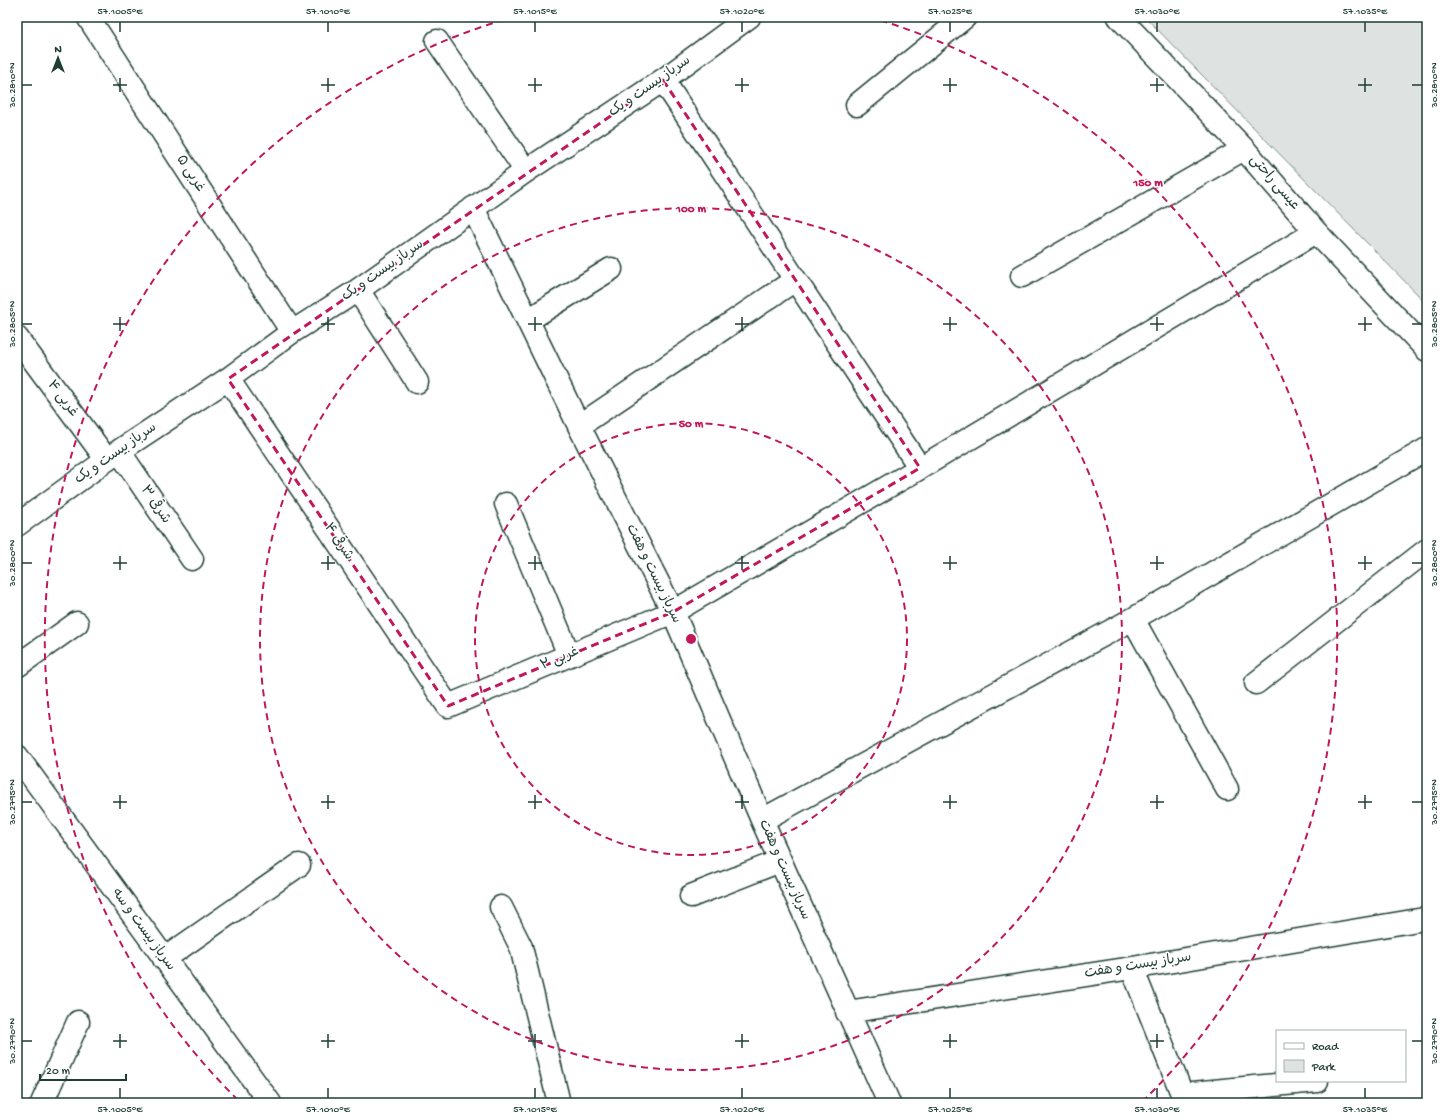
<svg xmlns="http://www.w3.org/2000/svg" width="1444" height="1120" font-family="'Gochi Hand','Playpen Sans Arabic',sans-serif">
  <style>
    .green { fill: #dee3e2; stroke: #7e908b }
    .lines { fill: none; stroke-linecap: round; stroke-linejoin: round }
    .minor-casing { stroke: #1f3d34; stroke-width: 25 }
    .minor { stroke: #fff; stroke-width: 22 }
    .marked { fill: none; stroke: #c2185b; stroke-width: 3; stroke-dasharray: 8 5; stroke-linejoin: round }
    .ticks { fill: none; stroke: #1f3d34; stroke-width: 1.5 }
    .ring { fill: none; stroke: #c2185b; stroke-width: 2; stroke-dasharray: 7 5 }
    .labels { text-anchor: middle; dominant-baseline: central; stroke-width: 3; stroke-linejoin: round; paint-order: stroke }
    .street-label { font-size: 14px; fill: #1f3d34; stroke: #fff }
    .centre { fill: #c2185b; stroke: #fff; stroke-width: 2 }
    .ring-label { font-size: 12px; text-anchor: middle; font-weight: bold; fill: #c2185b; stroke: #fff; stroke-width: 3; stroke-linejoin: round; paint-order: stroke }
    .neatline { fill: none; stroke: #1f3d34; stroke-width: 1.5 }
    .ticks-label { font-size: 10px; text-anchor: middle; fill: #1f3d34 }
  </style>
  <rect width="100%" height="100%" fill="#fff"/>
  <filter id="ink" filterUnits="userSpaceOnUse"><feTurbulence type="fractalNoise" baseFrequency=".025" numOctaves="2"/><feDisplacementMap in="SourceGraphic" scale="8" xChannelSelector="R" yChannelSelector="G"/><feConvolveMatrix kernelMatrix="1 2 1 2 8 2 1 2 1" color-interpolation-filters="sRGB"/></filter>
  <g filter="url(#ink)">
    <!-- green -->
    <path class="green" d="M1145,17H1427V304Z"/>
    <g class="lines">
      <defs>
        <path id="minor" d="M88,17L292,332
          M1119,17L1244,149L1316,232L1427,350
          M437,41L526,171
          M663,80L920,468
          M857,105L965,17
          M473,208L579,426L673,612L762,820L889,1103
          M1022,276L1244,149
          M358,290L417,382
          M528,320L611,269
          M17,338L107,460
          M228,379L448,706L673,612L920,468L1316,232
          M579,426L795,280
          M119,451L192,559
          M506,504L569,655
          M17,525L119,451L228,379L292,332L358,290L526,171L663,80L749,17
          M1133,619L1227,789
          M17,666L77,623
          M1256,683L1427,550
          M17,756L270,1103
          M762,820L1133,619L1427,449
          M691,896L780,861
          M501,907L521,947L559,1103
          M164,959L299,865
          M1132,968L1182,1094L1317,1081
          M847,1012L1132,968L1424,919L1427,917
          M42,1103L78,1022"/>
      </defs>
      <!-- minor casing -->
      <use href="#minor" class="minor-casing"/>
      <!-- minor -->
      <use href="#minor" class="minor"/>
    </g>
  </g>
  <!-- marked area -->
  <path class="marked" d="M663,80L920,468L673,612L448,706L228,379Z"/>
  <!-- ticks -->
  <path class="ticks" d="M120,22V32M328,22V32M535,22V32M742,22V32M950,22V32M1157,22V32M1365,22V32M120,78V92M328,78V92M535,78V92M742,78V92M950,78V92M1157,78V92M1365,78V92M22,85H32M113,85H127M321,85H335M528,85H542M735,85H749M943,85H957M1150,85H1164M1358,85H1372M1412,85H1422M120,317V331M328,317V331M535,317V331M742,317V331M950,317V331M1157,317V331M1365,317V331M22,324H32M113,324H127M321,324H335M528,324H542M735,324H749M943,324H957M1150,324H1164M1358,324H1372M1412,324H1422M120,556V570M328,556V570M535,556V570M742,556V570M950,556V570M1157,556V570M1365,556V570M22,563H32M113,563H127M321,563H335M528,563H542M735,563H749M943,563H957M1150,563H1164M1358,563H1372M1412,563H1422M120,795V809M328,795V809M535,795V809M742,795V809M950,795V809M1157,795V809M1365,795V809M22,802H32M113,802H127M321,802H335M528,802H542M735,802H749M943,802H957M1150,802H1164M1358,802H1372M1412,802H1422M120,1034V1048M328,1034V1048M535,1034V1048M742,1034V1048M950,1034V1048M1157,1034V1048M22,1041H32M113,1041H127M321,1041H335M528,1041H542M735,1041H749M943,1041H957M1150,1041H1164M1412,1041H1422M120,1088V1098M328,1088V1098M535,1088V1098M742,1088V1098M950,1088V1098M1157,1088V1098M1365,1088V1098"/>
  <!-- distance rings -->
  <g class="ring">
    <circle cx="691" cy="639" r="216"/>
    <circle cx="691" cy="639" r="431"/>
    <path d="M238 1100A647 647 0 0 1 513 17M869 17A647 647 0 0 1 1144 1100"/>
  </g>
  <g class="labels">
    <!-- street labels -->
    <g class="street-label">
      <text transform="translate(650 87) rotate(-35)">سرباز بیست و یک</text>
      <text transform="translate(190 174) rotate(57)">غربی ۵</text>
      <text transform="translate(1274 183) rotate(49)">عیسی راحتی</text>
      <text transform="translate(383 271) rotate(-35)">سرباز بیست و یک</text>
      <text transform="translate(62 399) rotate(53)">غربی ۴</text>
      <text transform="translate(116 454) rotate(-35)">سرباز بیست و یک</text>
      <text transform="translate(155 505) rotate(56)">شرقی ۳</text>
      <text transform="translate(338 542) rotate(56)">شرقی ۴</text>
      <text transform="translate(653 574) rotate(64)">سرباز بیست و هفت</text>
      <text transform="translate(560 659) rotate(-23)">غربی ۲</text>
      <text transform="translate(784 870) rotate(66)">سرباز بیست و هفت</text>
      <text transform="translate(143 930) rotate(54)">سرباز بیست و سه</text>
      <text transform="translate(1138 966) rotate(-9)">سرباز بیست و هفت</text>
    </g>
  </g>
  <circle cx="691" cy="639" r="6" class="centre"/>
  <g class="ring-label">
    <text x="1148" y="186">150 m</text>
    <text x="691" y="212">100 m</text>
    <text x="691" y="427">50 m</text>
  </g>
  <!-- margin -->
  <rect width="1444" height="1120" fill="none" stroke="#fff" stroke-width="44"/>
  <!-- legend -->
  <rect x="1276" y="1030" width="130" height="52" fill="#ffffff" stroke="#a5b1ae"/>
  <rect x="1284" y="1043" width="20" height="6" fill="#ffffff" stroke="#a5b1ae"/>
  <text x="1312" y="1050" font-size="12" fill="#1f3d34">Road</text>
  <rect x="1284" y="1060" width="20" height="12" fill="#dee3e2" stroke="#a5b1ae"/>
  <text x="1312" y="1070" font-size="12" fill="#1f3d34">Park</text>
  <!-- north arrow -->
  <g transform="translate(58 58)" stroke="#ffffff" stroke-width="3" paint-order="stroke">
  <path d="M0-3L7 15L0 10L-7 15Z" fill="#1f3d34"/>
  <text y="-6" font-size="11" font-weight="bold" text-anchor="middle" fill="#1f3d34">N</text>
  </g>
  <!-- scale -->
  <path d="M40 1074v6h86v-6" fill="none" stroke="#1f3d34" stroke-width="2"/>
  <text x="46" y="1074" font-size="12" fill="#1f3d34" stroke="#ffffff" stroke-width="3" paint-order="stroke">20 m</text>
  <rect x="22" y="22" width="1400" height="1076" class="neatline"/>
  <g class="ticks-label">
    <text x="120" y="14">57.1005°E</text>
    <text x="328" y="14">57.1010°E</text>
    <text x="535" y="14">57.1015°E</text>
    <text x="742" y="14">57.1020°E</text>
    <text x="950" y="14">57.1025°E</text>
    <text x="1157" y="14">57.1030°E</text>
    <text x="1365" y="14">57.1035°E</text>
    <text transform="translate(11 85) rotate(-90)" y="4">30.2810°N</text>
    <text transform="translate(1433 85) rotate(-90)" y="4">30.2810°N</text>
    <text transform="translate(11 324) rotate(-90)" y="4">30.2805°N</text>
    <text transform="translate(1433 324) rotate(-90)" y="4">30.2805°N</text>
    <text transform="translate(11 563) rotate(-90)" y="4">30.2800°N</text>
    <text transform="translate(1433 563) rotate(-90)" y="4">30.2800°N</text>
    <text transform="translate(11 802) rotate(-90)" y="4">30.2795°N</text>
    <text transform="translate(1433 802) rotate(-90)" y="4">30.2795°N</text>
    <text transform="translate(11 1041) rotate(-90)" y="4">30.2790°N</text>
    <text transform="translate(1433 1041) rotate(-90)" y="4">30.2790°N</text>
    <text x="120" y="1112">57.1005°E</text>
    <text x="328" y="1112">57.1010°E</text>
    <text x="535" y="1112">57.1015°E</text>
    <text x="742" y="1112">57.1020°E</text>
    <text x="950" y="1112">57.1025°E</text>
    <text x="1157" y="1112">57.1030°E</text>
    <text x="1365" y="1112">57.1035°E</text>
  </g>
</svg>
